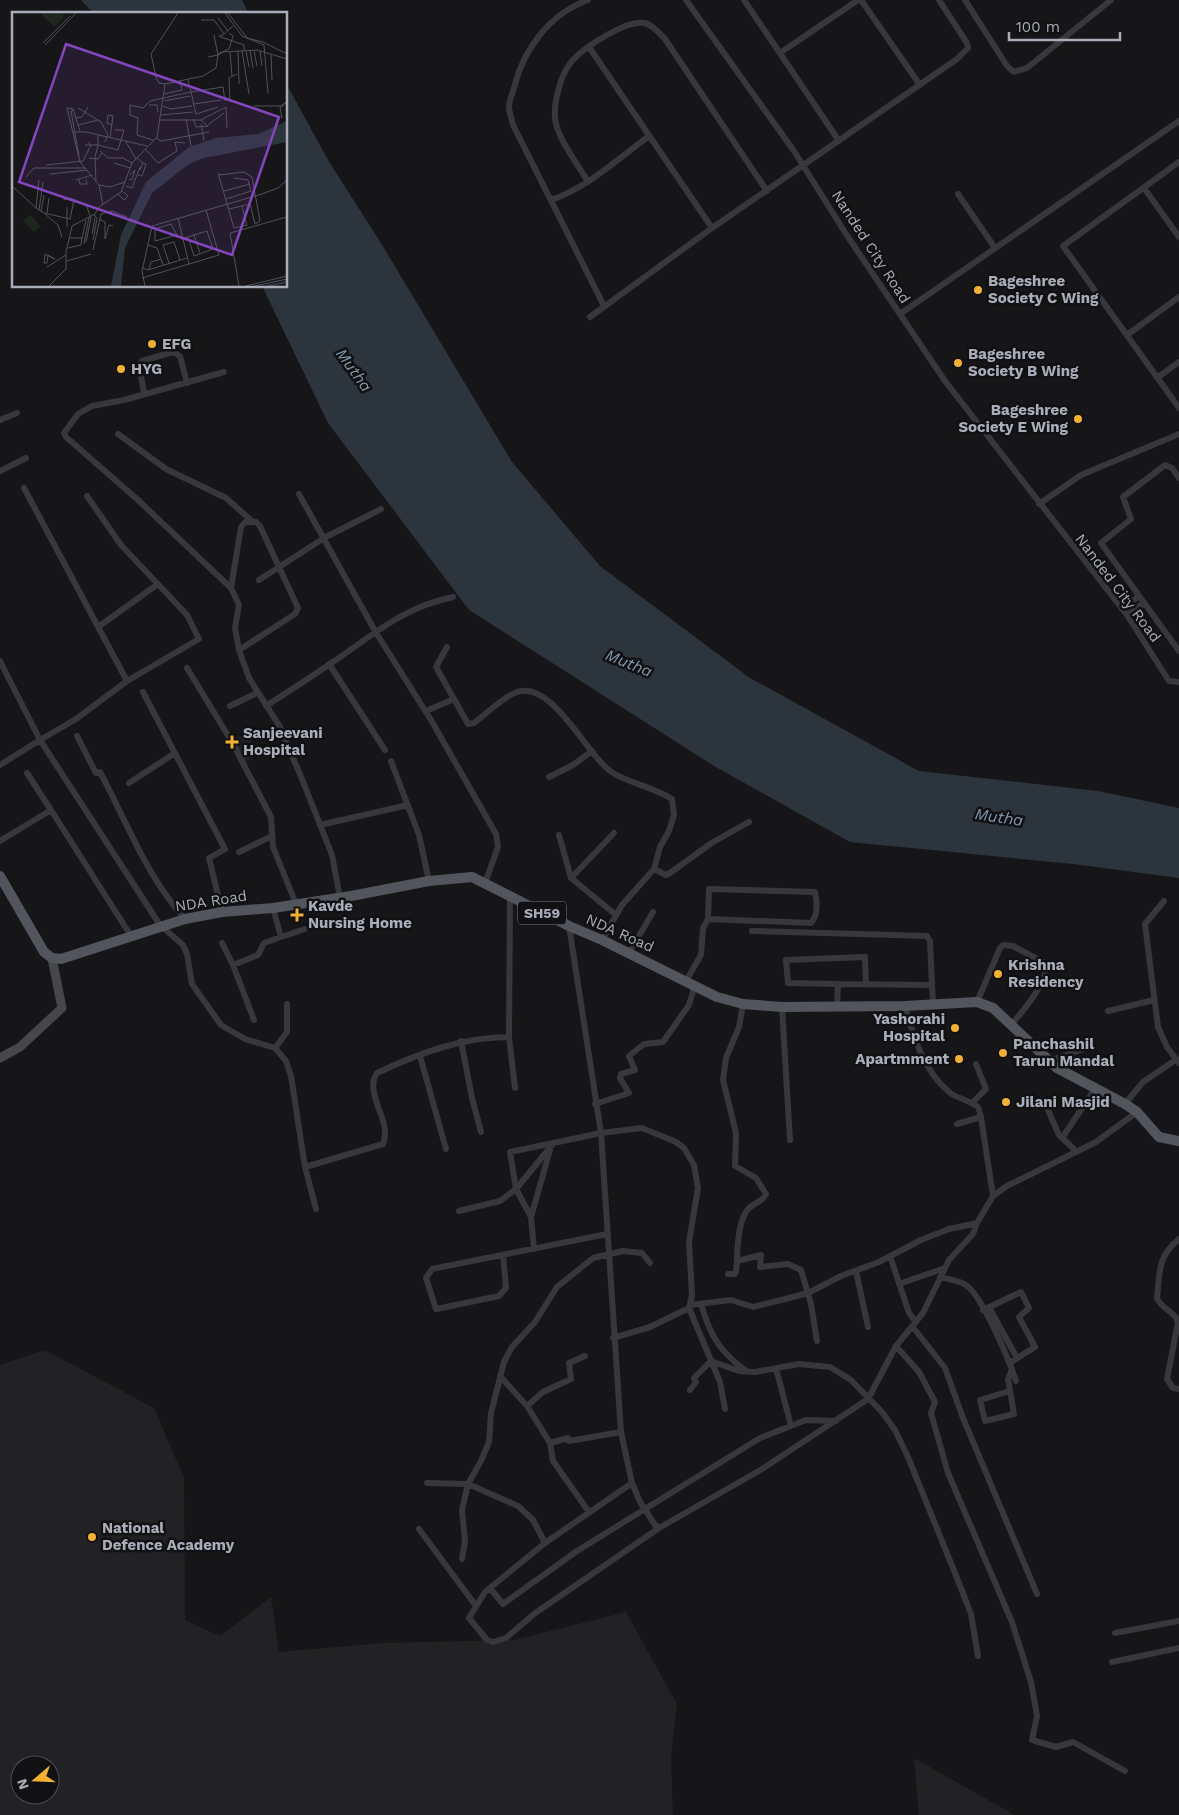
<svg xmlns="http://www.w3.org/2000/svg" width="1179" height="1815" font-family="'Work Sans',sans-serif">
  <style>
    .built { fill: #222225; fill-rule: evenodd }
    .water { fill: #2c353c }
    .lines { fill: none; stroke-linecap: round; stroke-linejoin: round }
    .street { stroke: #37383d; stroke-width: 6 }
    .secondary { stroke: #45474d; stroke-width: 9 }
    .primary { stroke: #53555c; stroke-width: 10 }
    .poi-dot { fill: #f2b134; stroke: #111113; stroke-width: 2 }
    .labels { text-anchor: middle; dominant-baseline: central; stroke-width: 5; stroke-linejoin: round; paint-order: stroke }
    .shield { fill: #111113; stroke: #7b7e86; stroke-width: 1 }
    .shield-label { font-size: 14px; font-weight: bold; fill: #a8adb8 }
    .street-label { font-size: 15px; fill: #a8adb8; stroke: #111113 }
    .poi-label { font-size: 15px; font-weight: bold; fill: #a8adb8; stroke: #111113; text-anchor: start }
    .water-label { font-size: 16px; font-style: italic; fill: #7f9bb3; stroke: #111113 }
    .inset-river { fill: none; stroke: #2c353c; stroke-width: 2.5 }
    .inset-road { fill: none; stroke: #505258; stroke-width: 1 }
    .view { fill: #8446be; fill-opacity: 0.15; stroke: #8446be; stroke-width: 2.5 }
    .inset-edge { fill: none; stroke: #a8adb8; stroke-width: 2.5 }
  </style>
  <rect width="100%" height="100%" fill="#161618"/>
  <!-- built -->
  <path class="built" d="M247,732L259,754L245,762L233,740Z
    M45,1350L154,1408L184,1478L185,1620L220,1636L271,1597L279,1652L383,1643L514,1640L626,1612L677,1704L671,1757L673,1815H0V1365ZM20,1765H50V1795H20Z
    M914,1758L1013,1814L1014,1815H919Z"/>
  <!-- water -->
  <path class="water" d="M81,0H242L249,14H94Z
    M286,83L328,160L384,248L512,462L600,566L750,678L919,771L1098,791L1179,808V878L1073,864L850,842L714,766L469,610L328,423L262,286H286Z"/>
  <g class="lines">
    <!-- street -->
    <path class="street" d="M588,0C549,14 523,50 514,88C512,94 509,101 509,107C509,112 512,120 513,125L604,306
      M686,0L794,151L846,234L945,381L1127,615L1169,681L1179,682
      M744,0L839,141
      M861,0L920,85
      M965,0L1007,66L1014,72L1027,68L1111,0
      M589,47L712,228
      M780,53L858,0
      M1179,162L1063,246L1179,408
      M588,182C579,166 555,135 555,117C554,103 560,77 569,65C579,50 625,20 644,23C652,24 659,33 665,39L767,191
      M1144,188L1179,237
      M958,194L995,248
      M551,200C588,187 618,159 649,136
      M900,314L1179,121
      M590,317L712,228L957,59L968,48L967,43L939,0
      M1127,335L1179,297
      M224,372L124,400L92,406L78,414L64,433L66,437L138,500L231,588L239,605L235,628L239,650L249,678L280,727L302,779L332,855L340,898
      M1157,378L1179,362
      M144,393L139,366L142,361L173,352L180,356L187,383
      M0,420L17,413
      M118,434L166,469L226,498L252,521
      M0,471L26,458
      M1179,478L1172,468L1165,465L1123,497L1131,519L1101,543L1179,651
      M24,488L127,681
      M299,494L375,631L431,720L496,834L498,847L485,883
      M87,496L121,545L187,615L199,639L127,681L76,719L40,740L160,925L183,945L187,954L192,984L221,1025L245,1039L275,1048L286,1061L291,1076L305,1167L383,1144C393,1122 363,1093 377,1073C419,1053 463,1037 509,1037L510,897
      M1039,504L1081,475L1179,434
      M259,580L324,538L381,509
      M231,588L241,527L245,522H256L260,526L298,608L295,614L239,650
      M1122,609L1139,596
      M1127,615L1144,603
      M98,627L158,584
      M447,647L436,667L468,724L474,723C485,715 504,696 517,692C553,680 587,757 613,773C631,784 654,787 672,799L674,815L669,831L660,847L654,869L622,905L602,940
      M0,661L40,740L0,765
      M329,664L385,750
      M187,668L232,742L271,817L273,847L296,904
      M143,692L225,849L209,858L222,912
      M230,706L257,693
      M266,706C289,691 311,677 333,662C374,634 404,607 453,597
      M426,711L454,699
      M77,736L96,773L100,772C127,822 146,876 185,919
      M391,761L419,835L429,881
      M27,773L51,810
      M549,777L573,765L592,751
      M129,783L175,753
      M320,825L408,805
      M559,835L571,878L616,915
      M0,841L51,810L131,936
      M239,852L272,836
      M654,869L666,875L670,873L713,842L749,822
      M571,878L614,833
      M1164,901L1145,924L1158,1027L1167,1047L1179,1063
      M273,908L281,937L305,929
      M569,926L601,1133L621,1432L632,1483L640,1502L655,1525L659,1528
      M752,931L927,936L930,941L932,985
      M222,943L233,965
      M629,953L653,912
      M686,981L701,955L703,928L708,919L811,923C818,915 817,901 815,892L709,889L708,919
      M838,984L788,983L786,960L865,957L866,985
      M977,1002L1000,948L1003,945L1013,946L1045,963C1050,981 1022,1012 1011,1025
      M837,1006L838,984L932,985L933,1003
      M782,1007L790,1140
      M1108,1011L1154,1000
      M254,1020L233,965L258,955L264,943L281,937
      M509,1037L515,1088
      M461,1041L472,1098L481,1132
      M275,1048L287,1032V1004
      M420,1056L446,1149
      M1049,1061L1089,1047
      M1044,1101L1059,1135L1074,1149
      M972,1103L986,1089L976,1064
      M595,1104L629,1093L620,1078L621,1074L635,1070L629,1056L644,1044L663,1042L689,1005L695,985
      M1125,1104L1143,1082L1177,1059
      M957,1124L981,1117
      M1062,1138L1095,1089
      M305,1167L316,1209
      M993,1196L1007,1186L1096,1142L1137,1112
      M459,1211L500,1201L516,1189L552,1145
      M531,1217L516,1189L510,1152L601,1133L642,1128L676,1142L684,1148L694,1165L698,1188L689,1242L692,1295L689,1308
      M1179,1239C1157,1257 1160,1272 1157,1298C1161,1309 1175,1311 1178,1322L1167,1379L1173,1388L1179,1389
      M534,1249L531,1217L550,1150
      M503,1255L506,1288L499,1296L436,1309L426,1278L432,1269L607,1234
      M890,1256L909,1313L916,1322
      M737,1261L761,1255L760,1267L788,1264L801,1270L811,1304L817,1341
      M856,1271L868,1327
      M728,1274H735L736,1272C738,1254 736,1224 748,1209C754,1202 762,1203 766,1194L756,1178L735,1166L736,1133L723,1080L726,1058L739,1027L743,1004
      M940,1277C948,1279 958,1280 966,1285C983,1297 1009,1360 1016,1381
      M899,1284L945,1268
      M701,1304C710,1335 719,1351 746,1371
      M690,1305L731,1300L753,1307L789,1298L808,1293L841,1276L879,1262L921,1240L949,1229L977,1223
      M989,1307L1017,1358
      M983,1310L1021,1292L1029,1308L1019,1317L1035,1347L1011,1362
      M912,1326L945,1368L963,1418L1037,1594
      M613,1338L650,1327L689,1308L720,1382L725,1409
      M896,1346L919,1372L935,1402L931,1413L948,1473L1012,1622L1031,1682L1037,1716L1032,1740L1056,1747L1073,1742L1125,1771
      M776,1368L791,1426
      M500,1376L527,1406L550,1443L553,1461L589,1512
      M690,1390L696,1382L694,1378L711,1361L739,1371L755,1372L799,1364L830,1367L851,1380L882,1412L895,1430L908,1457L961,1588L971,1614L978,1656
      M1010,1391L980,1400L985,1421L1014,1414L1008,1379L1012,1369
      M527,1406L543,1392L571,1379L569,1363L585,1356
      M550,1443L568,1438L569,1441L621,1432
      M427,1483L468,1484L518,1506L533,1520L545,1543
      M632,1483L545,1543L485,1592L469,1618L487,1640L493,1642L506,1638L534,1614L659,1528L762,1469L868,1399L896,1346L923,1313L949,1260L973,1234L977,1223L993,1196L981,1117L978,1107C969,1100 958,1099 949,1092C923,1070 914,1038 905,1006
      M419,1529L476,1606
      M462,1559L465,1541L462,1510L468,1484L481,1461L489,1442L491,1413L504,1362L512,1347L535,1322L557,1287L593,1258L623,1251L642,1253L650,1263
      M490,1588L503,1604L577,1551L760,1438L806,1420L836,1421
      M1115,1633L1179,1621
      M1112,1662L1179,1648"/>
    <!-- secondary -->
    <path class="secondary" d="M0,1058L20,1047L62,1008L52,958"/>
    <!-- primary -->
    <path class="primary" d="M0,876L44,952L52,958L61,959L185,919L222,912L273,908L351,896L429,881L472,877L569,926L602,940L717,997L743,1004L782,1007L905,1006L977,1002L993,1008L1057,1068L1125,1104L1137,1112L1159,1137L1179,1141"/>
  </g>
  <!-- markers -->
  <g class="poi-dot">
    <circle cx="978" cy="290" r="5"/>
    <circle cx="152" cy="344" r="5"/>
    <circle cx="958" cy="363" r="5"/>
    <circle cx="121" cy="369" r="5"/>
    <circle cx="1078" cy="419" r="5"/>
    <path d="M229.5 734.5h5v5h5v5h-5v5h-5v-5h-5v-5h5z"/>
    <path d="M294.5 907.5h5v5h5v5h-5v5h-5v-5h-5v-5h5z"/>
    <circle cx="998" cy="974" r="5"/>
    <circle cx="955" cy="1028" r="5"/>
    <circle cx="1003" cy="1053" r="5"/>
    <circle cx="959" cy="1059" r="5"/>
    <circle cx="1006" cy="1102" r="5"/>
    <circle cx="92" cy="1537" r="5"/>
  </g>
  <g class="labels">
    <!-- shield labels -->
    <rect class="shield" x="518" y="901.5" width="48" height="23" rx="4"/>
    <g class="shield-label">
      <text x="542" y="913">SH59</text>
    </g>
    <!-- street labels -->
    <g class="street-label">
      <text transform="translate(871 247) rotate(57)">Nanded City Road</text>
      <text transform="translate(1118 588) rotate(53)">Nanded City Road</text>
      <text transform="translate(211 901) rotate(-9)">NDA Road</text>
      <text transform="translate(620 933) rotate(24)">NDA Road</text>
    </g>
    <!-- poi labels -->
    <g class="poi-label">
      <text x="988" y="281">Bageshree<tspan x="988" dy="17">Society C Wing</tspan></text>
      <text x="162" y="344">EFG</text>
      <text x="968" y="354">Bageshree<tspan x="968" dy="17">Society B Wing</tspan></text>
      <text x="131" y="369">HYG</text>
      <text x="1068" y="410" text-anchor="end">Bageshree<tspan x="1068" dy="17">Society E Wing</tspan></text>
      <text x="243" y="733">Sanjeevani<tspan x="243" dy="17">Hospital</tspan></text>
      <text x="308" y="906">Kavde<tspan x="308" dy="17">Nursing Home</tspan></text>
      <text x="1008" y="965">Krishna<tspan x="1008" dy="17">Residency</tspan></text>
      <text x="945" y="1019" text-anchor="end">Yashorahi<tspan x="945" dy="17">Hospital</tspan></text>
      <text x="1013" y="1044">Panchashil<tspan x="1013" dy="17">Tarun Mandal</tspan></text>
      <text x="949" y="1059" text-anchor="end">Apartmment</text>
      <text x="1016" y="1102">Jilani Masjid</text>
      <text x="102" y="1528">National<tspan x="102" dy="17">Defence Academy</tspan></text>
    </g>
    <!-- water labels -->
    <g class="water-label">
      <text transform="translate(354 370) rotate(54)">Mutha</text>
      <text transform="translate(629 663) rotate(22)">Mutha</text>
      <text transform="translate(999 817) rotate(8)">Mutha</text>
    </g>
  </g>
  <!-- overview -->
  <g transform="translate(12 12)">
    <rect width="275" height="275" fill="#161618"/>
    <path d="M28,1H49L53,4L43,15ZM18,203L29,214L22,220L11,209Z" fill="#1e261f"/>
    <path d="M275,109V130L192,146L177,152L140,181L113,236L109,274H99L109,223L134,170L177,135L204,126L246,122Z" fill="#2c353c"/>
    <path class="inset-river" d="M255,274L275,270"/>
    <path class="inset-road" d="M213,1L230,24L252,33L256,81M216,1L235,26L251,30L275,42M206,6L216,19M189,8H202L212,22M208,22L210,24L221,14M206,24L232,33V38M31,31L58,4M33,33L64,1M238,38L241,56M226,39L227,72M230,39L237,82M234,39L237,55M242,39L245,54M248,39L250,54M218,40L220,64M206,42L217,37L221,24L217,21M259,43L260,68M196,45L206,43L202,23M176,68L179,80L211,75L213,89M153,72L147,71L144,65L139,42L166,1M152,82L170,78L168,69M152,89L178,84M218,90L217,66L225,62M182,92L209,88M137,93H145L146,100M151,94L159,97L180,94M242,94H269L275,89M66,96L89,110L96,123L93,130M61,98L59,99L67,144M149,103L181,100M64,106L70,105L76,95M270,106L268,96L275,90M174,107L179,134M181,107L184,115L196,114L189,108M148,108H189L214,95L215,116M189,112L192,129M66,113L86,108M196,113L212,101M68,119L61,97L55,96L68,150L87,173L98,175L113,170M61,120H74L135,134M98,126L101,104L96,103L95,111L100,113M144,126L149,129L197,120M141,128L125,123L126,106L118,103V93L131,96L138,89L179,80L184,102L206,95M114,130L124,147M73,133H86V123M86,133L106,138L112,118H103M133,137L146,151L165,139L163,130L173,131M88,139L96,146H111L120,151M77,146L86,147L90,141M125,146L131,151L128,158M102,151L118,156M34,153L71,149L79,133L76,130M206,161L222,216L235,213M38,162L75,158M126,163L130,164L134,152L131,151M207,163L232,160L240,165L248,209L243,212M14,165L22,156H73M117,167L120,168L123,158L118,163M27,168L24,196L32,201L58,207L62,188M64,168L80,163M67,168L68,172H75L74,167M84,170L83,145L86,133M87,173L91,193M0,174L24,196M114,174L120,176L128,155M212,179L238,172M106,182L112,188L116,184L110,179M214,187L239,179L236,168L222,166M51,188L58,186L74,192L79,206L74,230M230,194L235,214M217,197L238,192L243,212M27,198L31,170M29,199L32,183M35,201L37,186M33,202L46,213L50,225M166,206L177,252M87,207L93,210V227L97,213L101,214M159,212L165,223L143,229V217ZM55,215V195M80,222L83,206M182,223L188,241M57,226H70L74,208M169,227L195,219L201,237L182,244L176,225M81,228L85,207L82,202M72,232L77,205M136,233L145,236L151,253M56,236L69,233L70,226M81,238L89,202L100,199L115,205M55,249L79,242M35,251H32L33,242L42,247M35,251L36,243L43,247M157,251L151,233L162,230L168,248M35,255L54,243M130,256L136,258L175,246M137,257L139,250L149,247M130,266L207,243L194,198M37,274L54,257V240L60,214L83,202L87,195L109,180L120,151L145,125L153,72L191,64L204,56L206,43L211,40L245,38L275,47M133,274L130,259L140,214L250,182L266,176L275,168M227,274L218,221L275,205M234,274L275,264M243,274L275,267"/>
    <path class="view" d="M54,32L267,105L220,243L7,170Z"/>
    <rect width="275" height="275" class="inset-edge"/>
  </g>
  <!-- north arrow -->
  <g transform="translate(35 1780) rotate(251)"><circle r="24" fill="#111113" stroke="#4d4f55"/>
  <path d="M0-4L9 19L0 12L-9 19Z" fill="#f2b134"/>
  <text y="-8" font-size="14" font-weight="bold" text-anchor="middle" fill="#a8adb8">N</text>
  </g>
  <!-- scale -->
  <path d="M1009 32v8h111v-8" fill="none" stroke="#a8adb8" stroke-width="2.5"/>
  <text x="1016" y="32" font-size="15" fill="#a8adb8" stroke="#111113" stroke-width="4" paint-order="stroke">100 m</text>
</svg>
